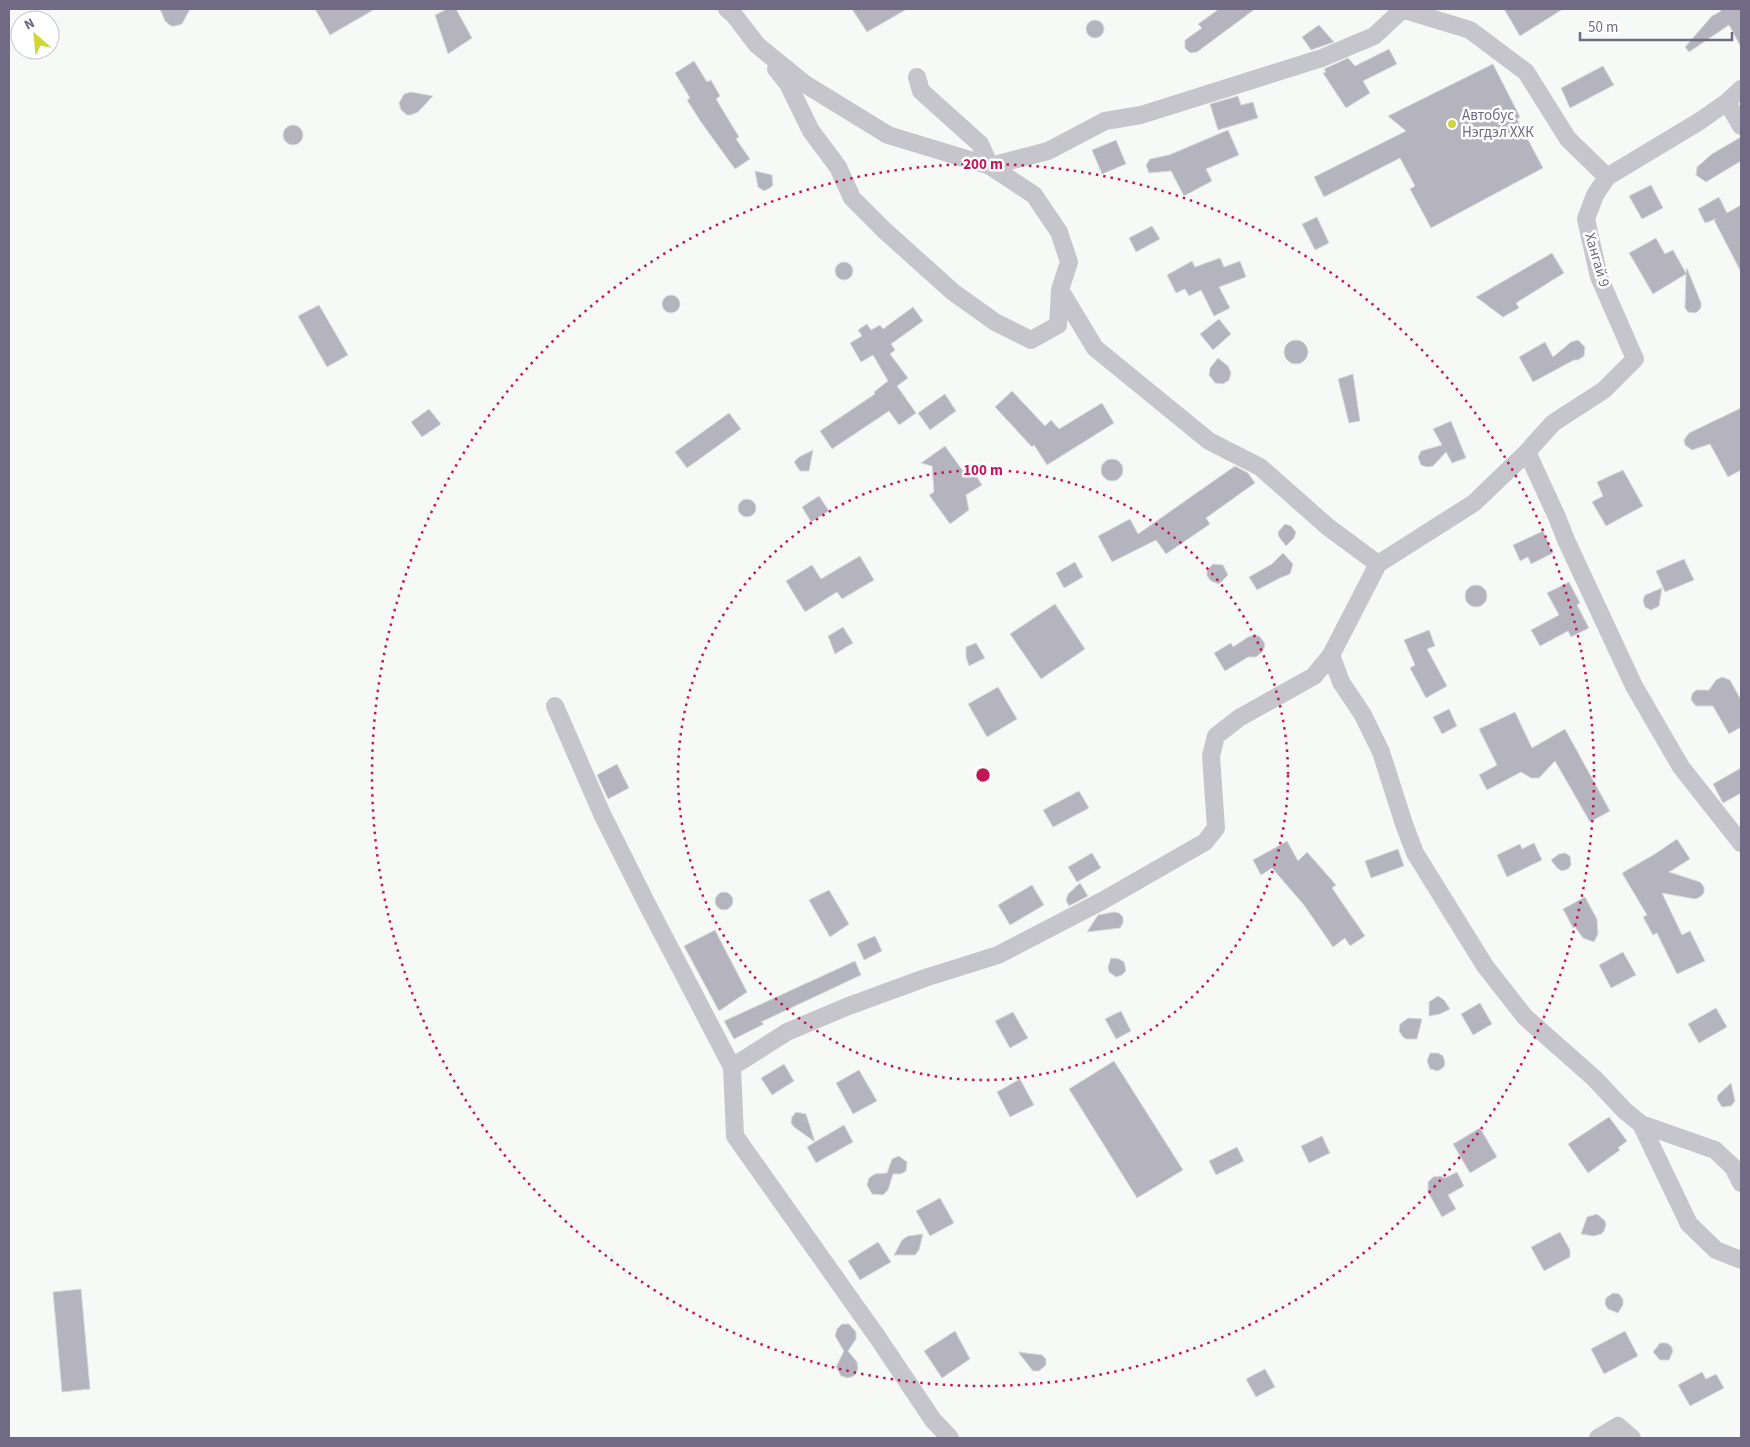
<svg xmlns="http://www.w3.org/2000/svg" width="1750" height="1447" font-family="'Source Sans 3',sans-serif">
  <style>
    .building { fill: #b5b3bd; stroke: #d9dbd9 }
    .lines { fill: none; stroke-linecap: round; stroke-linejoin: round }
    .minor { stroke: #c7c5cc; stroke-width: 18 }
    .ring { fill: none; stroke: #c2185b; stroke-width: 2.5; stroke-dasharray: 2.5 5 }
    .poi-dot { fill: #d0d63a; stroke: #fff; stroke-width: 2 }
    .labels { text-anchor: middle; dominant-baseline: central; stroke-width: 5; stroke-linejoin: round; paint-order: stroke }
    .poi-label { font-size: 15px; fill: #716a85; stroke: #fff; text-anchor: start }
    .street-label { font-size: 15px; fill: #716a85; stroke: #fff }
    .centre { fill: #c2185b; stroke: #fff; stroke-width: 2.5 }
    .ring-label { font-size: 15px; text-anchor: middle; font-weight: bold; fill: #c2185b; stroke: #fff; stroke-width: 5; stroke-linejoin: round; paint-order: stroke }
  </style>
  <rect width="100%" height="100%" fill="#f7f9f7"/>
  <!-- building -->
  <path class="building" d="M160,9H190L182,24L175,26H171L165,21Z
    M315,9H375L330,35Z
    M447,9H456L472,38L448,54L435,15Z
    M852,9H907L867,32Z
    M1219,9H1255L1197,52L1190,53L1185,48V40L1202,28L1198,24Z
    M1504,9H1563L1520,36Z
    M1719,9H1741V47L1729,25L1689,52L1685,47L1712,16L1721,11Z
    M1086 29a9 9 0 1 1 18 0a9 9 0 1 1-18 0Z
    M1319,25L1334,42L1311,50L1302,37Z
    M1389,49L1397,64L1363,81L1370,93L1346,108L1323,73L1326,72L1324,69L1348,58L1355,66Z
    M694,61L707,82L711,80L720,96L716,99L739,137L736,139L750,159L735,169L701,122L687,100L690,98L675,73Z
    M1493,64L1520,117L1517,119L1543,168L1431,228L1410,189L1415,186L1400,158L1324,197L1314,177L1406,131L1388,116Z
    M1603,66L1614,85L1570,108L1561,88Z
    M411,92L433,96L418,112L411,115H407L401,110L399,103L404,94Z
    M1238,96L1241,105L1253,102L1258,118L1218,130L1210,104Z
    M283 135a10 10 0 1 1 20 0a10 10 0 1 1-20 0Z
    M1228,130L1239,155L1206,169L1212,181L1184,196L1171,171L1149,173L1146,165L1150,159L1169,155Z
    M1741,137V161L1706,182L1696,175L1697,167L1712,154Z
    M1116,140L1126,164L1102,174L1092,150Z
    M755,171L772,175L773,185L770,188L764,191L758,187Z
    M1651,185L1663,208L1642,219L1629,196Z
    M1719,197L1727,213L1741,205V272L1714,220L1716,219L1705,223L1698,209Z
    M1317,217L1329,243L1315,250L1302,224Z
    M1152,226L1160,239L1136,252L1129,238Z
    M1656,238L1665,254L1673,250L1686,273L1687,268L1701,303V308L1696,313L1688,312L1685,308L1686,274L1653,294L1629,253Z
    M1552,253L1564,273L1516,303L1519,308L1503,317L1476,297Z
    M1220,258L1224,267L1240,261L1246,277L1219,287L1230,308L1214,316L1201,290L1189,296L1185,289L1176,293L1167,275L1192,261L1195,267Z
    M835 271a9 9 0 1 1 18 0a9 9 0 1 1-18 0Z
    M662 304a9 9 0 1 1 18 0a9 9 0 1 1-18 0Z
    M319,305L348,355L327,367L298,316Z
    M913,307L923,321L891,344L895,350L890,354L908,378L897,386L916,413L899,425L889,411L832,449L820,431L875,394L874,392L888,381L873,355L861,362L850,343L862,336L858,330L867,324L871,330L880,325L883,329Z
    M1219,319L1231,334L1213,350L1200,334Z
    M1578,340L1585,347L1584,356L1578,360H1574L1533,382L1519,357L1545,342L1553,357L1571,342Z
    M1284 352a12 12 0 1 1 24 0a12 12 0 1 1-24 0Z
    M1218,358L1228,366L1231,373L1229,380L1223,384L1215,383L1209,375L1210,368Z
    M1353,374L1360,421L1349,423L1338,379Z
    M1012,391L1045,426L1051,420L1059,429L1102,403L1114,423L1047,465L1034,445L1032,447L995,407Z
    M945,394L956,411L930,430L918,413Z
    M1741,408V470L1728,477L1710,444L1692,450L1685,445L1684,440L1689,433Z
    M429,409L441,424L422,437L411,422Z
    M729,413L741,429L687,468L675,452Z
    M1451,421L1466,458L1452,463L1446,452L1433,466L1427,467L1421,465L1418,457L1421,451L1442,445L1433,429Z
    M945,446L963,471L970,466L982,485L966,495L969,510L950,524L929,495L934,492L932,466L921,463Z
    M813,450L809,471H800L794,462L799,457Z
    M1101 470a11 11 0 1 1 22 0a11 11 0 1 1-22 0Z
    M1235,466L1248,473L1255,483L1206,518L1210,524L1166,554L1156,540L1112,562L1098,536L1130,519L1138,534Z
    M1623,470L1643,506L1606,526L1592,502L1603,496L1597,482Z
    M819,496L829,511L811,522L802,507Z
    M738 508a9 9 0 1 1 18 0a9 9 0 1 1-18 0Z
    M1285,524L1291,526L1296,532L1294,538L1286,546L1279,537L1278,532Z
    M1543,531L1553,553L1531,564L1528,557L1520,561L1513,545Z
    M1283,553L1293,564L1290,574L1280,578L1257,590L1249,577L1272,564Z
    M860,556L874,580L842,599L837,592L805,612L786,581L812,565L821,579Z
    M1684,559L1694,580L1665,592L1656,571Z
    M1075,562L1083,577L1064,588L1056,573Z
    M1213,564L1223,565L1228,575L1219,584L1211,581L1207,576V570Z
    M1569,582L1580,603L1577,605L1589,628L1571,637L1568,631L1540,646L1531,630L1559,615L1547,593Z
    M1465 596a11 11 0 1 1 22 0a11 11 0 1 1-22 0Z
    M1662,588L1659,606L1651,610L1645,607L1643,600L1645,595Z
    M1055,604L1085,649L1041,679L1010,634Z
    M843,627L853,643L835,654L828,636Z
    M1429,630L1435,646L1427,649L1447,686L1426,698L1410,668L1415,665L1404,640Z
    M1255,635L1259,636L1264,642L1265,646L1262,652L1256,657H1248L1225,671L1214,653L1231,643L1233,647L1248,637Z
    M976,643L985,658L969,666L966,657V647Z
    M1722,677L1730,680L1741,700V727L1729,734L1713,706H1696L1691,700L1692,694L1696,690H1709L1716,680Z
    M998,687L1017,719L987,737L968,704Z
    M1449,709L1457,726L1442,734L1433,717Z
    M1515,712L1532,748L1565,729L1610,811L1590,822L1555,761L1539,778H1531L1521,772L1487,790L1479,775L1497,765L1479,729Z
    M617,764L629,788L608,799L597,775Z
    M1741,768V793L1723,803L1713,784Z
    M1079,791L1089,808L1053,827L1043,810Z
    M1677,839L1690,859L1669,872L1700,882L1704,887V893L1700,897L1695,899L1662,893L1682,935L1690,931L1705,961L1677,974L1657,933L1653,935L1643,917L1647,915L1622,873L1655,854Z
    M1287,841L1298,861L1307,852L1336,885L1332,888L1365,936L1350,946L1345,938L1333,947L1304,905L1272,868L1261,875L1253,860Z
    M1534,843L1542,860L1507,877L1497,855L1520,844L1522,849Z
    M1398,849L1404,866L1371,878L1365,861Z
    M1092,853L1101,868L1077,882L1068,867Z
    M1565,853L1570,856L1571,865L1568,869L1562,871L1557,868L1551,860L1559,854Z
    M1080,883L1088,896L1069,906L1066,900L1068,894Z
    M1032,885L1044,905L1010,925L998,905Z
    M829,890L849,924L830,937L809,900Z
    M715 901a9 9 0 1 1 18 0a9 9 0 1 1-18 0Z
    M1585,897L1597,919L1598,934L1594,942L1583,938L1575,927L1573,928L1563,909Z
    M1114,912L1119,913L1123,917V923L1120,928L1087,932L1098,915Z
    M715,930L747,992L719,1011L684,946Z
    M875,936L882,951L864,960L857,944Z
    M1623,952L1636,975L1611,988L1599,965Z
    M1111,958L1119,959L1124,962L1126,971L1122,975L1116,977L1109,972L1108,967Z
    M855,961L861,975L761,1022L764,1024L734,1039L724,1021Z
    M1438,996L1444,1000L1450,1009L1440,1014L1429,1016V1002Z
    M1480,1003L1492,1024L1473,1035L1461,1014Z
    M1716,1008L1727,1027L1699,1043L1688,1024Z
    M1121,1011L1131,1031L1116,1039L1105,1019Z
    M1013,1012L1028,1038L1010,1048L995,1021Z
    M1408,1018L1422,1019L1417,1039H1406L1403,1037L1399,1031L1400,1024Z
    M1430,1053H1438L1443,1056L1445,1062L1444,1067L1438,1071L1430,1069L1427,1061Z
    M1114,1061L1183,1170L1137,1198L1069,1089Z
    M784,1064L794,1081L772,1095L761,1078Z
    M859,1070L877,1101L853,1114L836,1083Z
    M1020,1079L1034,1105L1010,1117L997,1092Z
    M1731,1083L1735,1101L1731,1106L1722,1107L1717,1099L1718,1095Z
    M796,1112L806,1114L815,1142L844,1125L853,1142L816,1163L807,1147L815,1142L794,1127L791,1123L792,1117Z
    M1609,1117L1627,1141L1618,1148L1620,1150L1588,1173L1568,1144Z
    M1480,1128L1497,1157L1470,1173L1453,1144Z
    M1322,1136L1330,1153L1309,1163L1301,1146Z
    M1237,1147L1244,1161L1216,1175L1209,1161Z
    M899,1156L907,1162L906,1171L901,1174H893L888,1190L883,1195L872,1194L867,1185L869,1178L875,1174L887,1173L892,1159Z
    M1457,1172L1464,1186L1448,1195L1456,1209L1442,1217L1428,1192V1182L1433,1177L1440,1176L1445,1178Z
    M940,1198L954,1223L930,1236L916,1211Z
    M1597,1214L1605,1221L1606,1225L1604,1231L1601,1234L1594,1236L1581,1234L1587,1217Z
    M1560,1232L1570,1250V1257L1544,1271L1531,1247Z
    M923,1234L919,1250L915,1255H894L902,1240L908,1236Z
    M878,1242L891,1262L860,1280L848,1261Z
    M81,1289L90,1389L62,1392L53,1292Z
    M1613,1293L1619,1294L1623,1299V1305L1618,1313L1608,1309L1605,1304L1606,1298Z
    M842,1324H849L856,1332V1339L848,1351L857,1362L858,1369L854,1376L848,1378L841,1376L836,1367L844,1351L835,1336L837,1329Z
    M955,1331L970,1359L942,1378L924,1351Z
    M1625,1331L1638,1356L1604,1374L1591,1349Z
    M1660,1343H1667L1671,1346L1673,1351L1669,1360H1660L1653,1352Z
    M1018,1352L1042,1355L1046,1359V1365L1039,1371H1033Z
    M1265,1369L1275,1387L1256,1397L1246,1379Z
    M1702,1372L1706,1379L1716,1374L1724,1388L1690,1406L1678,1385Z"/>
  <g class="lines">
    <!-- minor -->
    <path class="minor" d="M727,9L734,15L757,45L805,84L888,135L990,166L1034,195L1059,232L1069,262L1060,290L1095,348L1209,441L1260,467L1328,527L1378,564
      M1401,9L1470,30L1526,72L1568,139L1607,177
      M776,69L788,84L811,131L838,167L852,198L884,230L953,292L995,322L1031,340L1058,325L1060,290
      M917,77L921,91L980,144L990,166L1048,151L1105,121L1141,115L1322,58L1374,36L1402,10
      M1727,102L1741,126
      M1527,452L1557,517L1566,540L1634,686L1681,767L1741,843
      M1331,655L1341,682L1363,715L1381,752L1404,824L1415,853L1485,966L1525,1017L1594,1078L1625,1111L1641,1124L1689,1224L1716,1250L1741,1260
      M555,706L602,814L648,906L732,1067L735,1136L878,1338L933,1420L950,1438
      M732,1067L787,1032L846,1007L925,978L998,955L1102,901L1205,842L1216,828L1211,756L1216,736L1239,718L1314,676L1331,655L1378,564L1474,503L1527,452L1553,423L1604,390L1635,359L1599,277L1586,219L1595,195L1607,177L1700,121L1727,102L1741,89
      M1641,1124L1715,1150L1733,1167L1741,1183
      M1598,1438L1618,1426L1632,1438"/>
  </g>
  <!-- distance rings -->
  <g class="ring">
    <circle cx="983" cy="775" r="305"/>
    <circle cx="983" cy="775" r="611"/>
  </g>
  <!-- markers -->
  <circle class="poi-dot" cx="1452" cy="124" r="5"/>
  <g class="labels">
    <!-- poi labels -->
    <g class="poi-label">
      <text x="1462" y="115">Автобус<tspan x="1462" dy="17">Нэгдэл ХХК</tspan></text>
    </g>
    <!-- street labels -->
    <g class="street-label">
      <text transform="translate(1597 260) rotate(74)">Хангай 9</text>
    </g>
  </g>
  <circle cx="983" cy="775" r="8" class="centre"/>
  <g class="ring-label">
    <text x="983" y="169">200 m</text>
    <text x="983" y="475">100 m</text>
  </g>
  <!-- border -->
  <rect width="1750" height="1447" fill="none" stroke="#716a85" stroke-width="20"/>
  <!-- north arrow -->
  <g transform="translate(35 35) rotate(333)"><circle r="24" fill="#ffffff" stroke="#c6c3ce"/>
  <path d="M0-4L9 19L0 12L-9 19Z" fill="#d0d63a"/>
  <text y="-8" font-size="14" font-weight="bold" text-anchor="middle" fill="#716a85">N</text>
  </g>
  <!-- scale -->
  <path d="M1580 32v8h152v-8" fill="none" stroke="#716a85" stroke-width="2.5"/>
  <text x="1588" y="32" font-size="15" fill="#716a85" stroke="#ffffff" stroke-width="4" paint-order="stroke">50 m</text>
</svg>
